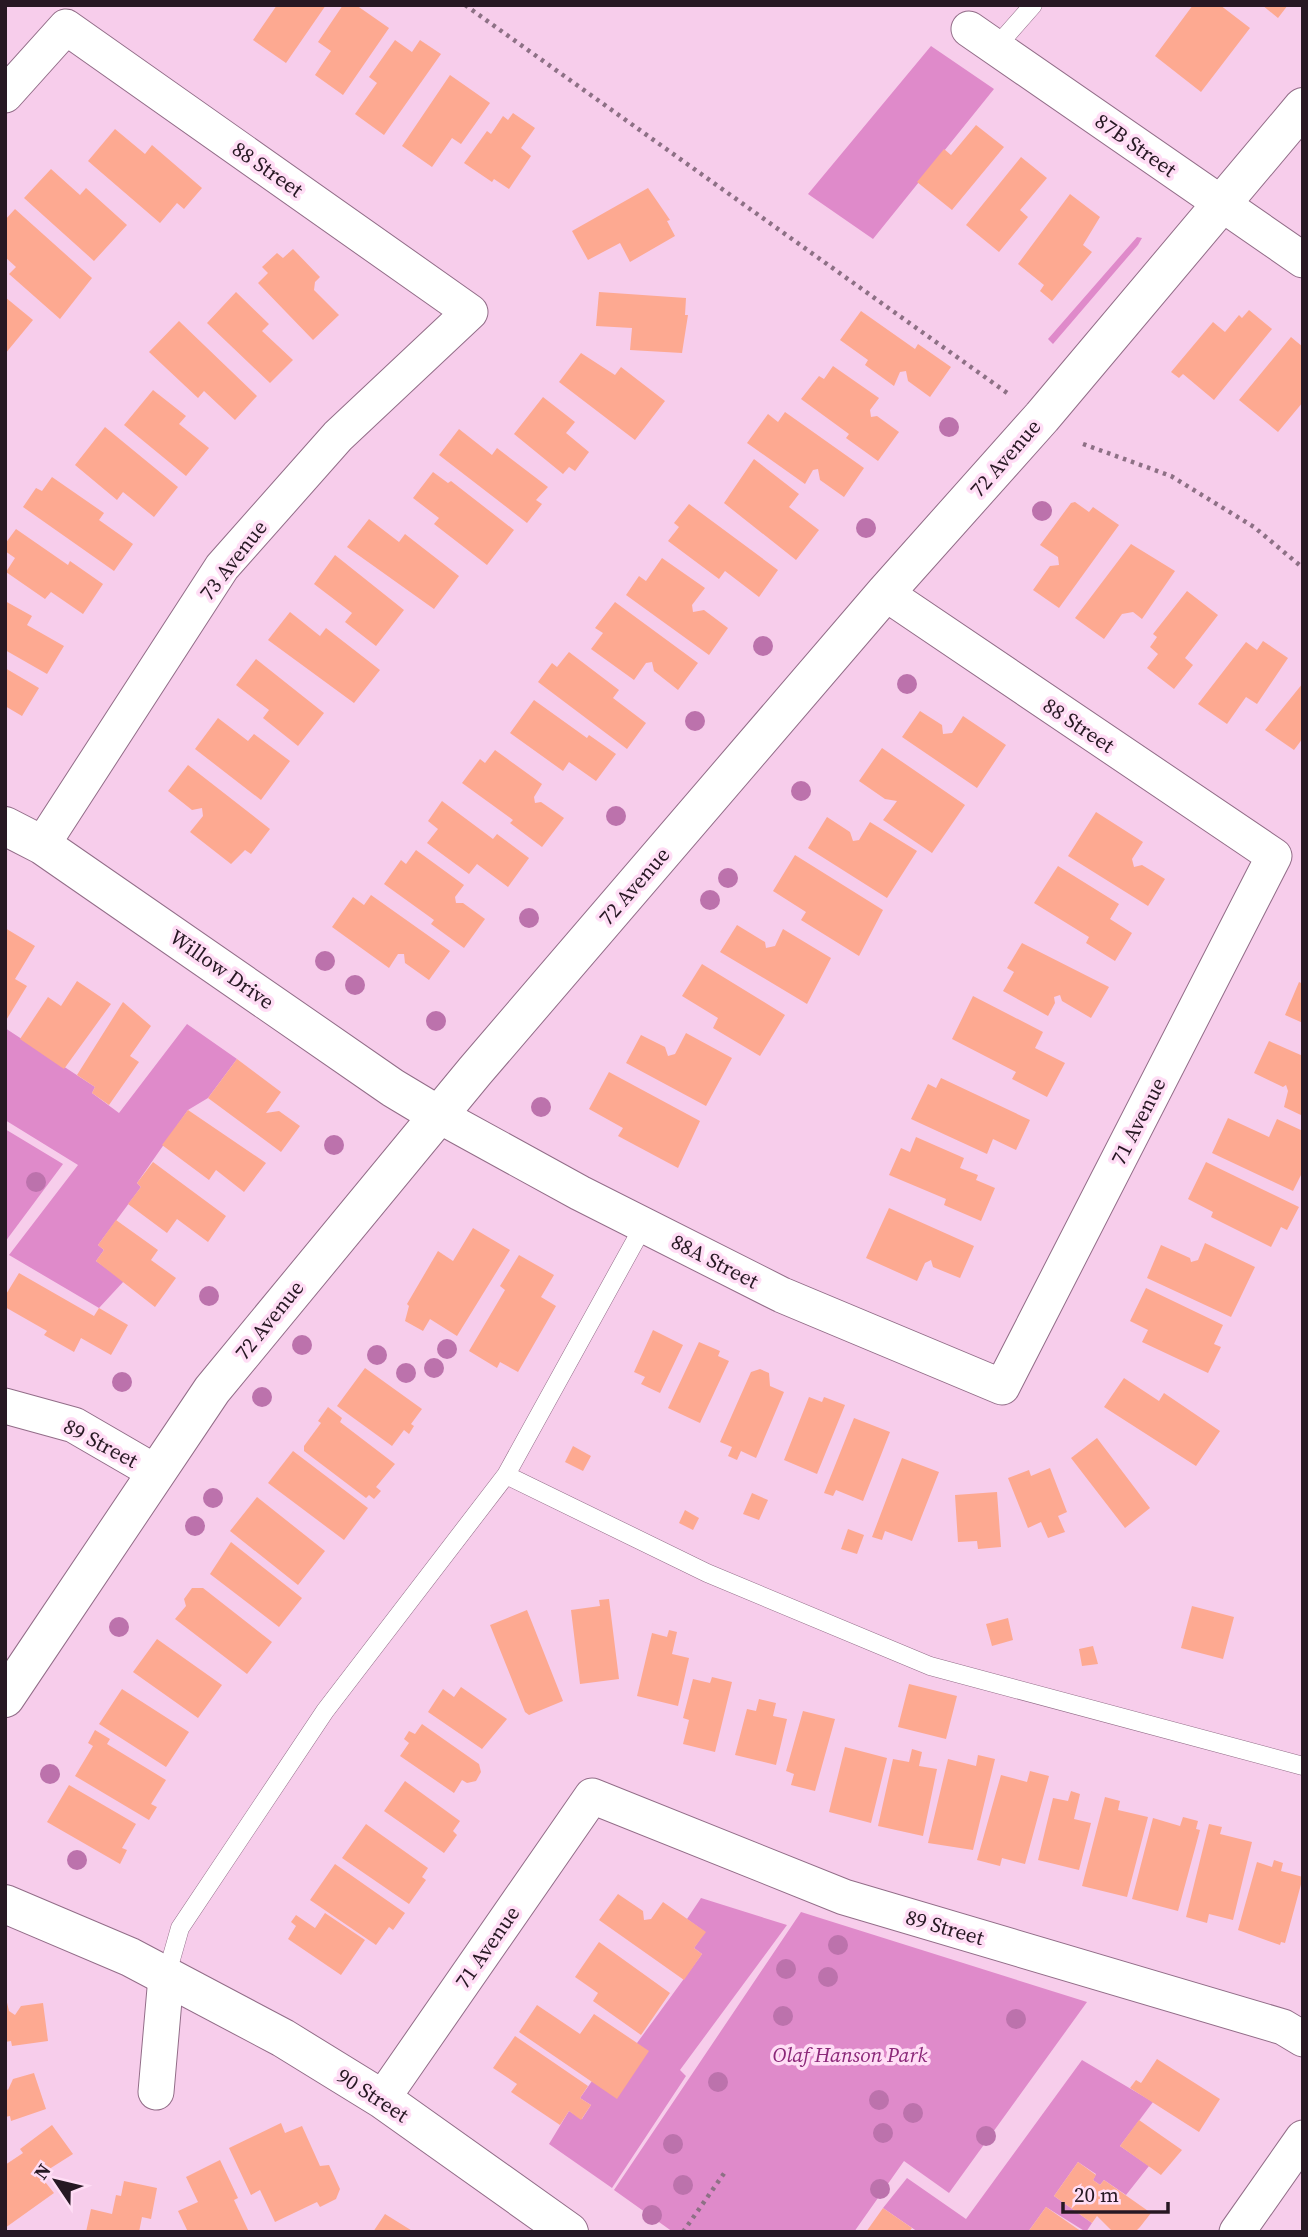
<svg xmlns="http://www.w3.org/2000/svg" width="1308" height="2237" font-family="'Source Serif 4',serif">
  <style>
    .green { fill: #df8aca }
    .building { fill: #fda991 }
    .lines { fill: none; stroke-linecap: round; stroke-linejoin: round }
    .service-casing { stroke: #926d88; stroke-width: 19 }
    .minor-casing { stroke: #926d88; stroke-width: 37 }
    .tertiary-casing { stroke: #926d88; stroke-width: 40 }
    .path { stroke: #8d7085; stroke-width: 4.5; stroke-dasharray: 3.5 5; stroke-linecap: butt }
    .service { stroke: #fff; stroke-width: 18 }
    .minor { stroke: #fff; stroke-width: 35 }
    .tertiary { stroke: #fff; stroke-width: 38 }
    .tree { fill: #bc72ac }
    .labels { text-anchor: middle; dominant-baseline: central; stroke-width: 7; stroke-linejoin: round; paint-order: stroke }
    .street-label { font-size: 21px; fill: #271823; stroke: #ffddf5 }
    .park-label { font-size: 21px; font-style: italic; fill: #8b2778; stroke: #ffddf5 }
  </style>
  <rect width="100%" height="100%" fill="#f7cdeb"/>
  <!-- green -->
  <path class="green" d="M931,46L994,89L873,239L808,194Z
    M1137,237L1142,238L1138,245L1053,344L1048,339Z
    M187,1024L237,1059L208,1098L188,1110L137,1183L141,1187L98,1245L104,1250L96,1261L124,1281L99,1308L9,1255L78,1165L5,1120V1028L95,1087L92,1093L119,1113Z
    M5,1129L63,1164L5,1242Z
    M701,1898L787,1925L680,2070L686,2076L612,2188L549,2144L569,2111L582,2119L591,2105L580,2098L592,2081L637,2043L702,1954L694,1948L705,1932L687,1919Z
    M801,1912L1087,2002L949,2193L904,2161L854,2232H673L614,2190Z
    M1082,2060L1153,2102L1120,2146L1149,2166L1126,2195L1104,2180L1100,2185L1093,2180L1096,2174L1078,2162L1054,2196L1092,2223L1086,2232L1046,2207L1028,2232H918L883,2208L907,2178L966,2219Z"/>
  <!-- building -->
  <path class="building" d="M277,5H326L286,63L253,40Z
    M343,5H356L389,28L343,95L315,75L331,51L318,42Z
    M1193,5H1220L1250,28L1201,92L1155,56Z
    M1262,5H1288L1278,18Z
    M395,40L412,52L420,40L441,54L384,135L355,114L377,83L369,77Z
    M450,75L490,103L461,144L452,138L432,167L402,146Z
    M513,113L535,128L521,148L531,156L509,189L494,179L492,182L464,163L487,131L491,134L503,116L508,120Z
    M976,125L1004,147L952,210L917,182L944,149L951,155Z
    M115,129L145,154L152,145L202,188L184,209L177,203L160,223L88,161Z
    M1021,157L1047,178L1020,210L1028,217L999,252L966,225Z
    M51,169L80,195L86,188L127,225L94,261L24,198Z
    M648,188L670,220L667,221L675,236L630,262L620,243L588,260L572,231Z
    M1070,194L1100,217L1083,245L1092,252L1052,301L1040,291L1044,285L1018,264Z
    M15,209L92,278L60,319L9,274L16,267L5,257V220Z
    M293,249L320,277L315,282L314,290L339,315L313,340L258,283L268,273L262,267L277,253L283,258Z
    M236,292L269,324L262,331L293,360L270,383L207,323Z
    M599,292L686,298L685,315H688L682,353L630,350L632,328L596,326Z
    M5,297L33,320L5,354Z
    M1249,310L1272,329L1214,400L1183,374L1179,378L1171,372L1213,322L1225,332L1239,315L1242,318Z
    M861,311L915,349L918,344L951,367L930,397L908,381L906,371L900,372L894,386L865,365L868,360L840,340Z
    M179,321L257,396L235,420L204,391L198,398L149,352Z
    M1291,337L1303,347V402L1278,432L1239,400Z
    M581,353L615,375L621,367L665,401L635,440L559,382Z
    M833,366L879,398L870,410L871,417L877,416L899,432L878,461L846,438L849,434L801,399L819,376L824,379Z
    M153,390L186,416L179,424L209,448L186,476L124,425Z
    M543,397L575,422L566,433L589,452L575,471L569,467L563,474L514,434Z
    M785,412L864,468L844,497L820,480L818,469L813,470L805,484L747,443L768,414L778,422Z
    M105,427L178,487L154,517L123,492L117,500L75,465Z
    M459,429L492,455L497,448L548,487L536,500L542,504L527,523L439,455Z
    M754,459L799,494L789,507L819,530L796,560L724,503Z
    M433,472L448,483L451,481L514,530L487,565L434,524L439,518L413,498Z
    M52,477L104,513L99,520L133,544L114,571L23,507L36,488L42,491Z
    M1075,502L1089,512L1093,507L1119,525L1059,608L1033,590L1050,566L1059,565L1058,557L1040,545L1071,503Z
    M689,504L778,570L759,597L725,571L719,579L668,541L679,527L674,523Z
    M369,519L399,542L405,534L459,576L434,609L347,547Z
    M16,529L68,565L70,561L103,584L83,614L51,592L45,599L6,572L15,558L5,551V544Z
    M1131,544L1175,571L1142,619L1133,612L1122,614L1104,639L1075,618Z
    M335,555L404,610L376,646L345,622L352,613L314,584Z
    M662,558L705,588L692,605L693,612L704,610L728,628L709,655L626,595L639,576L646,581Z
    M1187,591L1218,615L1185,658L1193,665L1174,689L1147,668L1158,654L1150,647L1157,637L1153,634Z
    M5,601L32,616L27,625L64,646L47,674L5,650Z
    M615,602L698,663L678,690L654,671L652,662L646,663L634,680L591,649L603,633L595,628Z
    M290,612L320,636L326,628L380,670L354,703L268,640Z
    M1263,641L1288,658L1257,704L1246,697L1227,724L1198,704L1246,642L1257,650Z
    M569,652L619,690L613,698L646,723L627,749L538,682L552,663L557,667Z
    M256,659L324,713L298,746L263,718L269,710L236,685Z
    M5,668L39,688L22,716L5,706Z
    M1303,683V738L1294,750L1265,730Z
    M534,700L587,738L589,735L616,754L596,781L569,762L563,771L510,733Z
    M920,711L942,725L943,734L952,733L963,716L1006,745L977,788L902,737Z
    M218,718L248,741L254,734L290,761L261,800L195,749Z
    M882,748L965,805L932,853L883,820L897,801L885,799L859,781Z
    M495,750L542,784L534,797L535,803L541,802L564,818L542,847L510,823L513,820L462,783L480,759L485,763Z
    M188,765L270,829L251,854L245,850L231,864L190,832L203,816L202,808L192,810L168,791Z
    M442,801L493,839L497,834L529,858L508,887L477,864L469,874L427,843L438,829L428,821Z
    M1096,812L1143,842L1132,859L1134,867L1142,865L1165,879L1148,906L1068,856Z
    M827,817L850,832L853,841L859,840L870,822L917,851L887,898L808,848Z
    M416,850L464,885L455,897L456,903H463L485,919L464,948L431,924L434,920L384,884L401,860L406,864Z
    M795,855L883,910L859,956L801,920L806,912L773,891Z
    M1058,866L1119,904L1110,919L1132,933L1115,961L1086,943L1089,937L1034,903Z
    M371,895L450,951L429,980L405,963L404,954H398L389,968L332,927L353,897L364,905Z
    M737,925L765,942L766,948L775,946L783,929L831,958L807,1004L720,952Z
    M5,928L35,946L15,979L27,986L5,1022Z
    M1022,943L1109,987L1091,1018L1062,1001L1060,995L1054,997L1055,1003L1048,1016L1003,991L1014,972L1007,968Z
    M702,964L785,1015L760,1056L713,1028L718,1018L682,996Z
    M77,981L111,1004L64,1069L20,1039L48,997L61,1006Z
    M1299,982L1303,984V1023L1285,1015Z
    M973,996L1043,1032L1035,1048L1065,1063L1047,1097L1012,1079L1016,1072L952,1039Z
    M123,1002L151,1026L130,1056L139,1062L109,1105L92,1093L95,1087L77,1075Z
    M686,1033L732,1058L706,1106L626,1063L641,1035L665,1047L668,1056L675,1054Z
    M1269,1041L1303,1056V1116L1284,1107L1288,1091L1286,1085L1283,1087L1254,1073Z
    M237,1059L281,1092L266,1113L279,1111L300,1126L281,1152L208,1098Z
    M609,1072L700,1121L678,1168L618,1136L623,1128L589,1109Z
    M941,1078L1030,1120L1016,1150L993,1139L987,1154L911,1119L928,1084L936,1088Z
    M188,1110L266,1163L244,1192L216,1170L209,1180L162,1145Z
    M1228,1118L1269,1137L1277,1119L1303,1131V1171L1293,1191L1212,1153Z
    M916,1137L964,1158L960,1168L978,1175L976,1180L995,1188L981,1221L944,1205L946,1199L889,1175L901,1148L910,1152Z
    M153,1162L226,1216L208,1242L177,1219L167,1233L128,1204L141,1187L137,1183Z
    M1206,1162L1299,1207L1287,1230L1281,1227L1271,1247L1211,1217L1213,1212L1188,1199Z
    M889,1208L974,1246L960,1278L933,1267L931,1260L925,1263L917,1281L866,1258Z
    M116,1220L158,1250L151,1260L176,1278L155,1307L96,1261L104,1250L98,1245Z
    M473,1228L510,1250L457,1336L430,1319L423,1331L405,1321L409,1306L407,1304L438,1251L453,1261Z
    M1205,1243L1255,1267L1231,1317L1147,1278L1161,1245L1190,1258L1191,1262L1198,1260Z
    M519,1255L554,1275L541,1297L556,1306L518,1372L500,1362L497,1368L469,1351L505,1290L500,1286Z
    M19,1273L94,1316L99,1308L128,1325L111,1355L81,1338L74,1352L44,1335L47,1331L5,1307V1296Z
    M1146,1288L1223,1325L1214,1344L1221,1347L1208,1373L1142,1342L1148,1330L1130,1321Z
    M653,1330L683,1345L660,1393L641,1384L645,1377L634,1372Z
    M699,1342L720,1351L718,1356L729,1361L700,1423L668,1408Z
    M365,1368L422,1409L411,1424L414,1426L409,1434L404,1430L392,1446L337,1406Z
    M760,1369L769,1373L770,1386L784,1392L756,1458L741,1451L737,1460L728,1456L732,1447L720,1442L751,1372Z
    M1124,1378L1159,1401L1164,1393L1220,1431L1196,1466L1104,1407Z
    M809,1397L822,1402L824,1397L845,1405L817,1474L784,1460Z
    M328,1407L342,1418L340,1422L395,1464L376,1487L381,1491L374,1499L369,1495L366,1498L304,1451V1446L321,1423L318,1421Z
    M854,1418L890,1432L863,1501L836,1490L833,1496L824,1493Z
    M1097,1438L1150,1508L1125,1528L1071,1458Z
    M573,1446L591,1456L583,1471L565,1462Z
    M293,1451L368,1508L344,1540L268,1483Z
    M902,1458L939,1472L912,1541L885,1531L882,1540L872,1537Z
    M1050,1468L1067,1512L1058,1516L1065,1532L1048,1538L1041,1522L1028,1528L1008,1478L1029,1470L1031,1476Z
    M997,1492L1001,1547L978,1549L977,1541L958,1542L955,1495Z
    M752,1493L768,1500L759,1520L743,1514Z
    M257,1497L325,1551L298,1585L230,1531Z
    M685,1510L699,1518L693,1530L679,1523Z
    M848,1529L864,1535L857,1554L841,1549Z
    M231,1542L302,1598L279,1627L210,1574Z
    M192,1588H203L272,1642L247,1674L175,1619L186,1606L184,1599Z
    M609,1599L619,1679L580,1684L571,1610L600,1606L599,1600Z
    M1192,1606L1234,1617L1223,1659L1181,1648Z
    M527,1610L563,1701L529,1715L525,1712L490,1625Z
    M1008,1618L1013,1640L992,1646L986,1624Z
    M669,1630L677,1632L672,1654L689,1658L678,1706L637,1696L652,1633L667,1637Z
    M157,1639L222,1685L198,1718L133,1672Z
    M1093,1646L1098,1664L1082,1666L1079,1649Z
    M712,1677L732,1682L715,1752L683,1744L689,1720L683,1718L693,1679L710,1683Z
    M909,1684L957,1696L946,1739L898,1727Z
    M461,1687L507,1719L482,1749L428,1712L443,1689L454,1697Z
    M122,1689L189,1732L166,1767L99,1724Z
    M759,1699L776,1703L773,1716L787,1719L776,1765L735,1755L747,1709L756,1711Z
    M803,1711L835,1719L815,1791L791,1785L794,1774L786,1771Z
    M422,1724L479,1764L481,1772L476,1781L467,1783L462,1780L454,1793L400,1756L409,1743L404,1739L409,1731L415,1734Z
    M95,1730L110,1739L107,1744L166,1780L151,1804L157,1807L149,1820L75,1776L93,1746L88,1743Z
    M845,1747L887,1758L871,1823L829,1812Z
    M912,1749L922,1752L919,1766L937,1769L923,1836L878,1826L893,1759L909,1762Z
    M978,1755L995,1759L973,1850L928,1843L948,1759L976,1766Z
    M1030,1771L1049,1776L1025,1864L1002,1858L1000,1866L977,1860L1001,1775L1027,1782Z
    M405,1781L460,1821L453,1831L457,1835L444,1853L384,1811Z
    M69,1785L136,1824L122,1848L127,1850L120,1864L47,1822Z
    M1071,1791L1080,1794L1074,1819L1091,1823L1079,1870L1038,1860L1053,1798L1068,1801Z
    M1105,1797L1120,1801L1118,1810L1148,1817L1127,1897L1082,1886Z
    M1183,1817L1198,1821L1196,1829L1200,1830L1178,1911L1132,1899L1153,1818L1180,1826Z
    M366,1824L428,1868L422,1877L426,1880L409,1904L342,1858Z
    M1209,1824L1222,1827L1220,1834L1252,1842L1233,1920L1209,1914L1207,1923L1186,1917Z
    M1274,1860L1283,1863L1281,1871L1303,1877L1285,1943L1281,1942L1280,1945L1238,1930L1257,1862L1272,1867Z
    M335,1864L405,1913L393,1930L389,1927L376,1945L310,1900Z
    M618,1894L643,1911L644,1920L651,1919L663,1902L706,1932L694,1948L702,1954L684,1980L599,1920Z
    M325,1913L365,1940L341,1975L288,1939L296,1926L291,1922L296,1915L315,1928Z
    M599,1942L670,1993L641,2035L593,2001L598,1993L575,1977Z
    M5,1994L9,2011L15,2015L21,2006L43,2003L48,2041L12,2046L11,2041L5,2042Z
    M537,2005L580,2034L594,2014L649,2051L617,2099L519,2032Z
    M515,2036L588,2086L580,2098L591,2105L581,2120L569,2111L560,2125L511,2092L517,2084L493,2068Z
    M1157,2059L1220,2099L1199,2132L1130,2088L1136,2080L1141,2083Z
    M34,2073L46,2109L11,2121L10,2116L5,2117V2088L8,2090L13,2079Z
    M1139,2120L1182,2150L1161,2175L1120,2146Z
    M281,2123L285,2133L302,2126L320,2166L329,2165L340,2189L336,2199L320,2207L317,2202L275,2222L260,2190L251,2195L229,2148Z
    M52,2125L73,2154L43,2173L42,2178L54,2193L5,2228V2165L23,2153L20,2149Z
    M220,2160L238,2198L234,2200L249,2232H188L178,2211L198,2202L186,2177Z
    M1078,2162L1096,2175L1093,2180L1100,2185L1104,2180L1151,2213L1140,2227L1135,2232H1113L1097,2216L1092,2223L1054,2196Z
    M124,2181L157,2188L151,2219L142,2217L139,2232H86L91,2209L112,2214L116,2195L121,2196Z
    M1046,2207L1082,2232H1028Z
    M883,2208L912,2228L909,2232H866Z
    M385,2214L414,2232H373Z"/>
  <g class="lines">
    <defs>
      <path id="service" d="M996,47L1033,5
        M644,1225L506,1475L707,1573L930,1666L1303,1766
        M166,1977L180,1928L325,1711L506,1475"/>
      <path id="minor" d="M969,29L1303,260
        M5,95L66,27L470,312L338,436L222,567L42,845
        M438,1115L580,1193L782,1295L1002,1387L1274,856L885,593
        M5,1406L74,1425L155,1472
        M156,2092L166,1977
        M382,2099L592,1796L844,1897L1283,2027L1303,2039
        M1237,2232L1303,2138"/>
      <path id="tertiary" d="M5,826L42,845L393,1088L438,1115
        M5,1698L212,1390L475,1071L885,593L1042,417L1303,107
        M5,1904L130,1957L283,2038L382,2099L569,2232"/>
    </defs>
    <!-- service casing -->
    <use href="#service" class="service-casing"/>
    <!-- minor casing -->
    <use href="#minor" class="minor-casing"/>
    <!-- tertiary casing -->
    <use href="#tertiary" class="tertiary-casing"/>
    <!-- path -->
    <path class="path" d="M465,5L1010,395
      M1083,444L1171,476L1254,527L1303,568
      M683,2232L725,2172"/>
    <!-- service -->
    <use href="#service" class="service"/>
    <!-- minor -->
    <use href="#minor" class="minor"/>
    <!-- tertiary -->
    <use href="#tertiary" class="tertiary"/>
  </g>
  <!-- trees -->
  <g class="tree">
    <circle cx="949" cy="427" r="10"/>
    <circle cx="1042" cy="511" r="10"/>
    <circle cx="866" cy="528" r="10"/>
    <circle cx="763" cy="646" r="10"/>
    <circle cx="907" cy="684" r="10"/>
    <circle cx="695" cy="721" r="10"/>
    <circle cx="801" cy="791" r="10"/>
    <circle cx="616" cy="816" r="10"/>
    <circle cx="728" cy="878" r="10"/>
    <circle cx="710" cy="900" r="10"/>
    <circle cx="529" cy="918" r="10"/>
    <circle cx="325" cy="961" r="10"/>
    <circle cx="355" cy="985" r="10"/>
    <circle cx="436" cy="1021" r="10"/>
    <circle cx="541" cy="1107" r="10"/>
    <circle cx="334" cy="1145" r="10"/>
    <circle cx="36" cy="1182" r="10"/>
    <circle cx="209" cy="1296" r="10"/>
    <circle cx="302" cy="1345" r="10"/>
    <circle cx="447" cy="1349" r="10"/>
    <circle cx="377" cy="1355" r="10"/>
    <circle cx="434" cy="1368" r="10"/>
    <circle cx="406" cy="1373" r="10"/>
    <circle cx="122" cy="1382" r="10"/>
    <circle cx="262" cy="1397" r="10"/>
    <circle cx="213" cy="1498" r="10"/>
    <circle cx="195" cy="1526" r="10"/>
    <circle cx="119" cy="1627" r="10"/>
    <circle cx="50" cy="1774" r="10"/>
    <circle cx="77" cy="1860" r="10"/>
    <circle cx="838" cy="1945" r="10"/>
    <circle cx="786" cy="1969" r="10"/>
    <circle cx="828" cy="1977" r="10"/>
    <circle cx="783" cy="2016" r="10"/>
    <circle cx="1016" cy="2019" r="10"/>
    <circle cx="718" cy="2082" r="10"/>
    <circle cx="879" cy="2100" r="10"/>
    <circle cx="913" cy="2113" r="10"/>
    <circle cx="883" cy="2133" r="10"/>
    <circle cx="986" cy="2136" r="10"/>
    <circle cx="673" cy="2144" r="10"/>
    <circle cx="683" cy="2185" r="10"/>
    <circle cx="880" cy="2189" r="10"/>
    <circle cx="652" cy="2215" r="10"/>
  </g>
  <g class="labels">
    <!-- street labels -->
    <g class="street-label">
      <text transform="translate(1136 145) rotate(35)">87B Street</text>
      <text transform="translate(268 169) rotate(35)">88 Street</text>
      <text transform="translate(1005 458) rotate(-49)">72 Avenue</text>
      <text transform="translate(233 560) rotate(-52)">73 Avenue</text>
      <text transform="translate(1079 725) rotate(34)">88 Street</text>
      <text transform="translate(634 886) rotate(-49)">72 Avenue</text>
      <text transform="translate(222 969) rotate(35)">Willow Drive</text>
      <text transform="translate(1138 1121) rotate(-63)">71 Avenue</text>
      <text transform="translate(715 1261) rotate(27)">88A Street</text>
      <text transform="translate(269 1320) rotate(-51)">72 Avenue</text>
      <text transform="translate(101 1443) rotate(28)">89 Street</text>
      <text transform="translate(945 1927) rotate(16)">89 Street</text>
      <text transform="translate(487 1947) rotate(-55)">71 Avenue</text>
      <text transform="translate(373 2095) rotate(33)">90 Street</text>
    </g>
    <!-- park labels -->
    <g class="park-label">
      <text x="850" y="2054">Olaf Hanson Park</text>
    </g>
  </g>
  <!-- border -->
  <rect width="1308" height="2237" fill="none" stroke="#271823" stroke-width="14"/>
  <!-- north arrow -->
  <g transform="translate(56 2181) rotate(305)" stroke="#ffddf5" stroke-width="5" paint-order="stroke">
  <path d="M0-5L12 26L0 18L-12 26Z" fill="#271823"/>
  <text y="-10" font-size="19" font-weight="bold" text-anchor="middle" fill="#271823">N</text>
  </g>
  <!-- scale -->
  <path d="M1063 2202v10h105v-10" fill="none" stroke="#271823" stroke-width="3.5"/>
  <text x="1074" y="2202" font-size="21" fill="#271823" stroke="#ffddf5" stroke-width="5" paint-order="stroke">20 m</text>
</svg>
